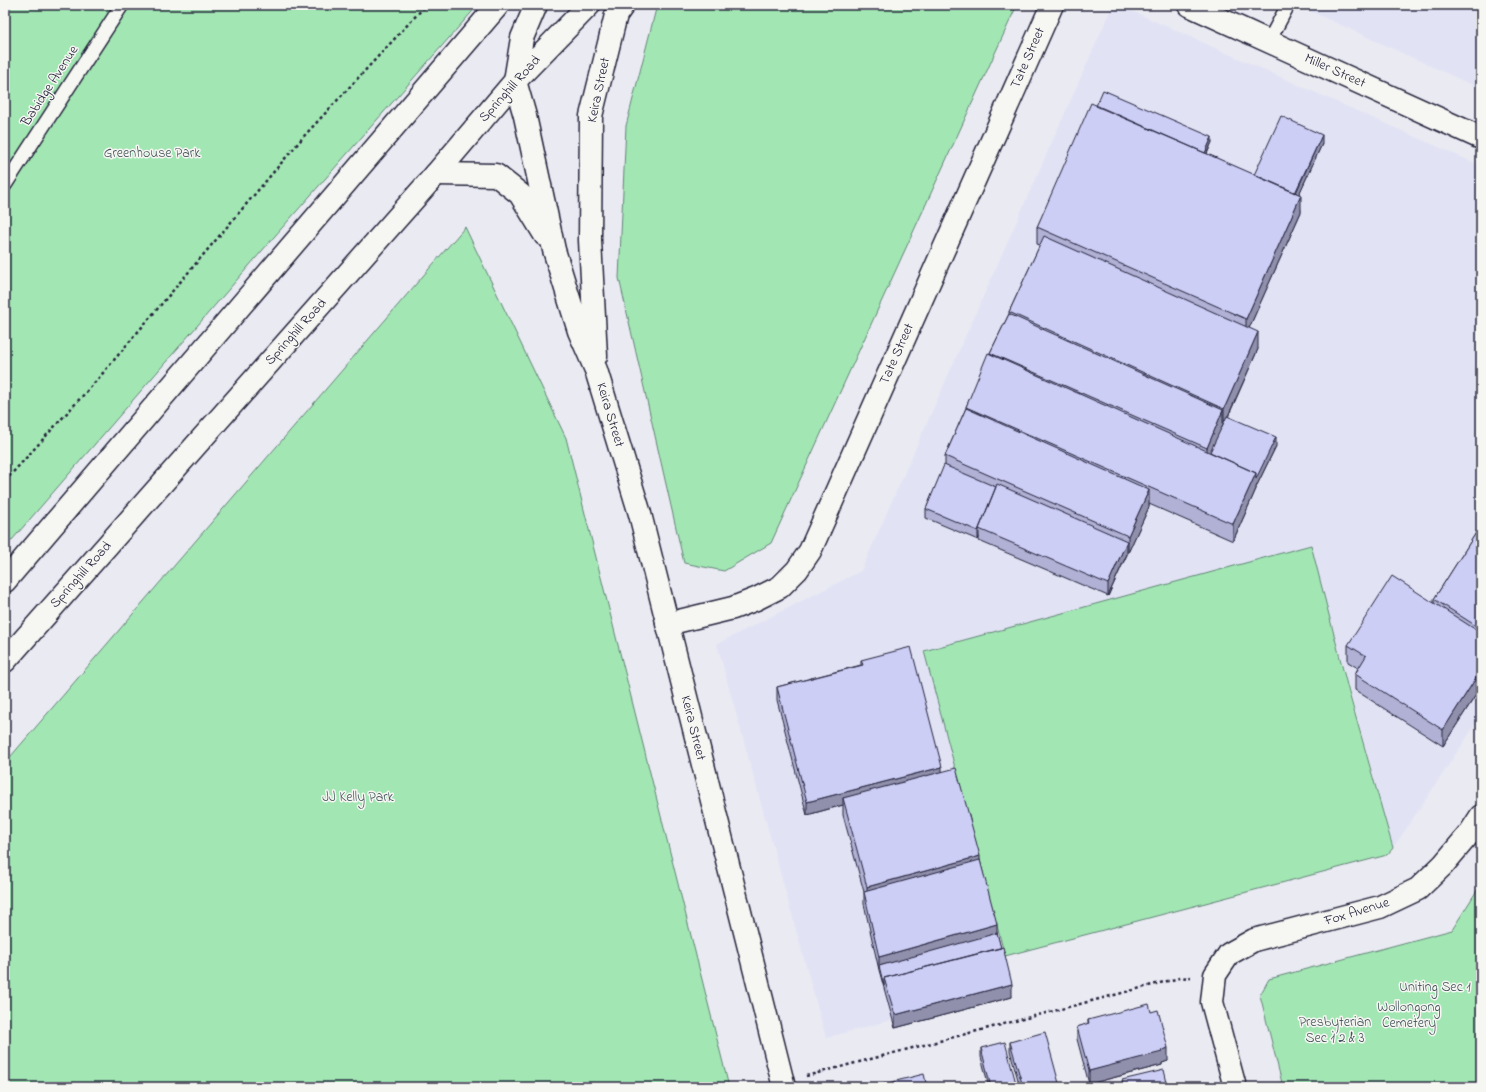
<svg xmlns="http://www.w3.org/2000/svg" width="1486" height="1092" font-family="'Indie Flower',sans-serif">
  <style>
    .built { fill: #e1e2f4 }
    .green { fill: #a2e7b3; stroke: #628477 }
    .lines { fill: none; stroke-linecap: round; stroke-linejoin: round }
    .lane-casing { stroke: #22223b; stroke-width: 16 }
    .street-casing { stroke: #22223b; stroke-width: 25 }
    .secondary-casing { stroke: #22223b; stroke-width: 25 }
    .primary-casing { stroke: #22223b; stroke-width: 25 }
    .path { stroke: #22223b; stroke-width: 2.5; stroke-dasharray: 3 3; stroke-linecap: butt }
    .lane { stroke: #f6f6f2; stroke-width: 13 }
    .street { stroke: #f6f6f2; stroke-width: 22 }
    .secondary { stroke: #f6f6f2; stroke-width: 22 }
    .primary { stroke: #f6f6f2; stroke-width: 22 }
    .wall { fill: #b0b1d4; stroke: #22223b }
    .shaded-wall { fill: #9090ac; stroke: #22223b }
    .building { fill: #cdcef6; stroke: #22223b }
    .labels { text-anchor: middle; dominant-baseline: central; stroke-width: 3; stroke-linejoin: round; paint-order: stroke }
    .street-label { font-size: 14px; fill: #22223b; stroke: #f6f6f2 }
    .park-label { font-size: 14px; fill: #425359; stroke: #f6f6f2 }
  </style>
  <rect width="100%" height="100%" fill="#eaeaf3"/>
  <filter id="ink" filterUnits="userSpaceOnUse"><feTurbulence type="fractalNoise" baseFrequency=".025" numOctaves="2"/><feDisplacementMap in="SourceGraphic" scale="8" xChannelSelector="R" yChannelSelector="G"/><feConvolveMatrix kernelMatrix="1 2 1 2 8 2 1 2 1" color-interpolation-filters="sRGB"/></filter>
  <g filter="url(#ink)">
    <!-- built -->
    <path class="built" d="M1113,5H1118L1481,166V716L1393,848L1310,545L925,652L1013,986L826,1038L717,644L861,571Z
      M1297,5H1481V89Z"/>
    <!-- green -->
    <path class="green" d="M5,5H478L274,237L5,548Z
      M657,5H1017L771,543L724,571L684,563L619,278L626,126Z
      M465,227L566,438L729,1087H5V763Z
      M1311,545L1349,693L1393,848L1387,855L1005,956L924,651Z
      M1481,884V1087H1283L1260,995L1269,979L1452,930Z"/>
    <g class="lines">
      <defs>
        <path id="lane" d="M1269,41L1288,5
          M5,185L122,5"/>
        <path id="street" d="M1189,5L1481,138
          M667,624L733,608L756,599L780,587L797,570L810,551L1052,5
          M1235,1087L1212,1002L1215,975L1229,954L1254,940L1380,907L1418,889L1443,865L1470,833L1481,816"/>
        <path id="secondary" d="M515,81L525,116L554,250L579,331L596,370L640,514L784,1087
          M436,174L496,175L520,194L545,235
          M596,356L590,240L591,116L616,15L623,5"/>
        <path id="primary" d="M515,81L522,38L536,5
          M5,581L498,5
          M5,661L436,174L515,81L589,5"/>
      </defs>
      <!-- lane casing -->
      <use href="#lane" class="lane-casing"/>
      <!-- street casing -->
      <use href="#street" class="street-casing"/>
      <!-- secondary casing -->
      <use href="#secondary" class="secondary-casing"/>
      <!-- primary casing -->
      <use href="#primary" class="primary-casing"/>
      <!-- path -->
      <path class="path" d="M5,481L97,380L305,135L426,5
        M806,1076L1179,978L1191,977"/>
      <!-- lane -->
      <use href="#lane" class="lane"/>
      <!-- street -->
      <use href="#street" class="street"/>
      <!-- secondary -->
      <use href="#secondary" class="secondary"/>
      <!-- primary -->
      <use href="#primary" class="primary"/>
    </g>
    <!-- wall -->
    <path class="wall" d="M1096,106L1212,142L1207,154L1254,175L1322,144L1299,194L1301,212L1249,328L1258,349L1228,417L1276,446L1256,487V489L1233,541L1149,504V507L1108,596L979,541V537L978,540L926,518V509L945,465V456L966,408V407L990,355V353L1009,314V312L1040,245L1037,244V227Z
      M1481,525V687L1443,746L1355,690V674L1358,668L1348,662V645L1434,603V599Z
      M861,660L942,771L980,860L1012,997L895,1028L879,970L864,904V892L843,815V805L807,815L777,700V687L861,665Z
      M1151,1012L1168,1061L1162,1063V1065L1089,1084L1077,1039V1027L1088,1024V1020Z
      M1010,1042L1060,1087H1020L1010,1051Z
      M981,1048L1017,1087H989L981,1057Z"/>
    <!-- shaded-wall -->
    <path class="shaded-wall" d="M1322,135V144L1295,203V195Z
      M1212,137V142L1201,166V162Z
      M1301,195V212L1246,335V319Z
      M1258,332V349L1224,425V409Z
      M1223,410V427L1207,465V448Z
      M1276,437V446L1256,487V489L1233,541V524L1256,473Z
      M1149,490V507L1128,553V536Z
      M979,529V537L978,540V531Z
      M1127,541V554L1108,596V584Z
      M1481,670V687L1443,746V730Z
      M942,767V780L843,798V805L807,815V802Z
      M980,856V873L867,904V887Z
      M997,924V937L879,966V957Z
      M1012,984V997L895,1028V1015Z
      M1168,1048V1061L1162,1063V1065L1089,1084V1071Z"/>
    <!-- building -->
    <path class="building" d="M1103,90L1212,137L1205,153L1096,106Z
      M1091,103L1301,195L1246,319L1037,227Z
      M1281,116L1322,135L1295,193L1254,175Z
      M1044,236L1258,332L1224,409L1009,312Z
      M1009,314L1223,410L1207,448L990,353Z
      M988,353L1256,473L1233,524L966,407Z
      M966,408L1149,490L1128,536L945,456Z
      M1227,416L1276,437L1256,479V473L1210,452Z
      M944,465L996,487L978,531L926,509Z
      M997,484L1127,541L1108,584L979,529Z
      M1481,525V629L1434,599Z
      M1392,576L1481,633V670L1443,730L1355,674L1366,656L1348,645Z
      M911,647L942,767L807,802L777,687L863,665L861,660Z
      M956,768L980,856L867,887L843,798Z
      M980,860L997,924L879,957L864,892Z
      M997,933L1001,948L884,978V986L879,966Z
      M1003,947L1012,984L895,1015L884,978Z
      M1149,1004L1151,1012L1158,1010L1168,1048L1161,1051L1162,1052L1089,1071L1077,1027L1089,1023L1088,1020Z
      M1045,1032L1060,1087H1023L1010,1042Z
      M1005,1042L1017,1087H991L981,1048Z
      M1164,1070L1168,1087H1123L1122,1080Z
      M924,1074L927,1087H872Z"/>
  </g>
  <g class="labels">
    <!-- street labels -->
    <g class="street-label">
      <text transform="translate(1028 58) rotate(-66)">Tate Street</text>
      <text transform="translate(1335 71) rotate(24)">Miller Street</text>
      <text transform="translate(50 86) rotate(-57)">Babidge Avenue</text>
      <text transform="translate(510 89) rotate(-48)">Springhill Road</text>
      <text transform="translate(599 90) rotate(-78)">Keira Street</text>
      <text transform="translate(296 332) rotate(-48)">Springhill Road</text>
      <text transform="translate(897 354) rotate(-66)">Tate Street</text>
      <text transform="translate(610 415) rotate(73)">Keira Street</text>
      <text transform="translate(81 575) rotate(-48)">Springhill Road</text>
      <text transform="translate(693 728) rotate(76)">Keira Street</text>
      <text transform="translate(1357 912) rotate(-17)">Fox Avenue</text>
    </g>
    <!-- park labels -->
    <g class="park-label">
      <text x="152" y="153">Greenhouse Park</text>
      <text x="358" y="797">JJ Kelly Park</text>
      <text x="1435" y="987">Uniting Sec 1</text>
      <text x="1409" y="1007">Wollongong<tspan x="1409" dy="16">Cemetery</tspan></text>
      <text x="1335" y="1022">Presbyterian<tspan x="1335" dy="16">Sec 1 2 &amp; 3</tspan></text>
    </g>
  </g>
  <!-- margin -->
  <rect width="1486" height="1092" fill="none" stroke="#f6f6f2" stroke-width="20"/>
  <rect x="10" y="10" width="1466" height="1072" fill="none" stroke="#22223b" stroke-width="1.5" filter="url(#ink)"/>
</svg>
